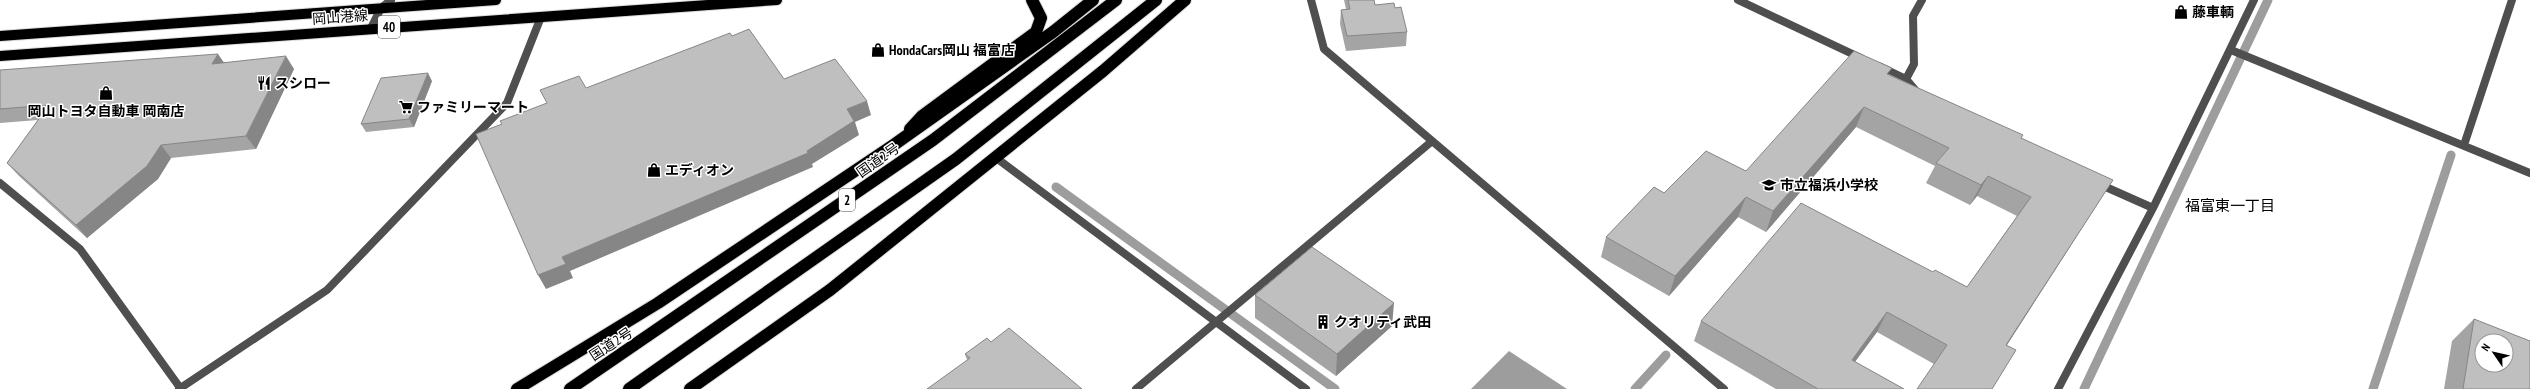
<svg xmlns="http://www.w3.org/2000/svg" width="2530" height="389" font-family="'PT Sans Narrow','Noto Sans JP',sans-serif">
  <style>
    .water { fill: #9d9d9d }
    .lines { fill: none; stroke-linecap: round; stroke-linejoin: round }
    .stream { stroke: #9d9d9d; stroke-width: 9 }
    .primary-casing { stroke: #dbdbdb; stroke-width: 12 }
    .highway-casing { stroke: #dbdbdb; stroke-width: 14 }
    .street { stroke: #4f4f4f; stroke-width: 8 }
    .primary { stroke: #000; stroke-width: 10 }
    .highway { stroke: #000; stroke-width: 12 }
    .wall { fill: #a4a4a4 }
    .shaded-wall { fill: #868686 }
    .building { fill: #bfbfbf; stroke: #868686; fill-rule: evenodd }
    .labels { text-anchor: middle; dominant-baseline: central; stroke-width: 3; stroke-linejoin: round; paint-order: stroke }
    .shield { fill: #fff; stroke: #4c4c4c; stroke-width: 1 }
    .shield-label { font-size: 13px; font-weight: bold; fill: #000 }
    .poi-label { font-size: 14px; font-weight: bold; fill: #000; stroke: #fff; text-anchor: start }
    .street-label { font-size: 14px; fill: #000; stroke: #fff }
    .neighbourhood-label { font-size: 15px; fill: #000; stroke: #fff }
  </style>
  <rect width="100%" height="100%" fill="#fff"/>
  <!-- water -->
  <path class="water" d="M1509,351L1567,389H1471Z"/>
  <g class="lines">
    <!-- stream -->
    <path class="stream" d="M1056,187L1335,389
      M1635,389L1666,355
      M2084,389L2268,0
      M2373,389L2451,155"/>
    <defs>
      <path id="primary" d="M0,36L496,0
        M0,56L777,0"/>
      <path id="highway" d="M910,129L922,116L1036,32L1041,18L1032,0
        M517,389L658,303L895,144L1053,32L1093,0
        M570,389L933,140L1116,0
        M629,389L956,159L1156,0
        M690,389L830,290L1103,71L1185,0"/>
    </defs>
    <!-- primary casing -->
    <use href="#primary" class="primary-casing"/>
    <!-- highway casing -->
    <use href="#highway" class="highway-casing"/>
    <!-- street -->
    <path class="street" d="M1311,0L1324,49L1724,389
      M1738,0L1861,58
      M371,28L381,8L391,0
      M2231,50L2530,173
      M1881,67L1906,79L1917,92
      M1906,79L1914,64L1913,16L1922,0
      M2464,145L2512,0
      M995,157L1306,389
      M0,183L80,249L181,389
      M2099,184L2153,208
      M179,389L327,290L507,103L541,17
      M1136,389L1431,142
      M2058,389L2153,208L2254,0"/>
    <!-- primary -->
    <use href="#primary" class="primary"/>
    <!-- highway -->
    <use href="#highway" class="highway"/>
  </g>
  <!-- wall -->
  <path class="wall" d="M1344,0H1374L1375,5L1395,8L1407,32L1406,46L1346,51L1340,24L1341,10L1346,9Z
    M224,62L294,69L256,149L171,158L158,179L87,238L19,176L7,163L38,120L0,123V70Z
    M1889,74L2022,138L2100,200L2007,345L1934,364L1877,332L1855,362L1904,389H1776L1694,341L1701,321L1933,272L1967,287L2017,216L1977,196L1970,205L1926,183L1935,166L1856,127L1766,232L1738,217L1669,296L1601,257L1606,237L1664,193L1746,171Z
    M432,81L414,127L366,132L361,124Z
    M1255,295L1392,326L1336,376L1255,318Z
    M2474,319L2530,389H2444L2452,341Z
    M991,342L967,360L965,354Z"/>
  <!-- shaded-wall -->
  <path class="shaded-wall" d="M218,54L227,67L212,64Z
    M286,56L294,69L256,149L246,136Z
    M428,73L432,81L414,127L409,119Z
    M867,101L871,115L855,122L859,135L812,164L813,167L570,271L573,278L546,289L538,275L562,257L807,151L847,109Z
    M1864,107L1856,127L1766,232L1773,211Z
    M161,145L171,158L158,179L87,238L76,225Z
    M1988,176L1977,196L1970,205L1981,185Z
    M2113,180L2100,200L1994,365L2006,345Z
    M1746,197L1738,217L1669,296L1675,276Z
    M1394,303L1392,326L1336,376L1337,354Z
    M1887,312L1877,332L1842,379L1852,360Z"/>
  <!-- building -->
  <path class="building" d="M1348,0H1374L1375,5L1394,3L1395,8L1401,7L1407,32L1347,36L1341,10L1350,9Z
    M749,29L784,79L835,59L867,101L847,109L854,121L807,151L808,153L562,257L566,264L538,275L476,134L502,124L500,121L547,103L540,90L579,76L586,88L730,33L732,36Z
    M1854,51L1892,68L1887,74L2023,135L2021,138L2113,180L2006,345L2016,350L1992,389H1917L1947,345L1887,312L1852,360L1904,389H1818L1701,321L1801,203L1933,272L1935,270L1967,287L2031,197L1988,176L1981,185L1936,163L1949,148L1864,107L1773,211L1746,197L1675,276L1606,237L1654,187L1664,193L1706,151L1746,171Z
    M218,54L212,64L286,56L246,136L161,145L147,166L76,225L7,163L49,105L0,109V70Z
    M428,73L409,119L361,124L381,78Z
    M1312,247L1394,303L1337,354L1255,295Z
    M2474,319L2530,341V389H2463ZM2482,341H2506V365H2482Z
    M1009,328L1082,389H927L970,358L965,354L987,338L991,342Z"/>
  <!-- icons -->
  <defs>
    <symbol id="shop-bare" viewBox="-9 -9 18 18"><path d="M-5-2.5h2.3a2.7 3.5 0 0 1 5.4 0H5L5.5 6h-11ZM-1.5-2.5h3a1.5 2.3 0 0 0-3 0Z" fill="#000" stroke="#fff" stroke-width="2.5" paint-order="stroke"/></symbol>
    <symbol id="restaurant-bare" viewBox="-9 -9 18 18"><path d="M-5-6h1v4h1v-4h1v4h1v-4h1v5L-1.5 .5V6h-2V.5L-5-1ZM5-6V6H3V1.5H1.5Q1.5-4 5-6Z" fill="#000" stroke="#fff" stroke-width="2.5" paint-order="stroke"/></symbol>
    <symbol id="supermarket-bare" viewBox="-9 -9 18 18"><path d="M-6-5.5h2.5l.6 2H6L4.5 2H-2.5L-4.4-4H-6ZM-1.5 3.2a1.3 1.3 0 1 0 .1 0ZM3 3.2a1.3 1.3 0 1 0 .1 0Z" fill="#000" stroke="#fff" stroke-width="2.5" paint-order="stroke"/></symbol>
    <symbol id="school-bare" viewBox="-9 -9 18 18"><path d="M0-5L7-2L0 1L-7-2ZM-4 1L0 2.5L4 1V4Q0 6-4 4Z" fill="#000" stroke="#fff" stroke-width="2.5" paint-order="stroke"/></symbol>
    <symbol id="building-bare" viewBox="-9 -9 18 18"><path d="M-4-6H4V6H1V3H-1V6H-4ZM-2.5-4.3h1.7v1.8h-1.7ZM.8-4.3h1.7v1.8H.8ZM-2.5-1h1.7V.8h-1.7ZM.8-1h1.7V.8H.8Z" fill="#000" stroke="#fff" stroke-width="2.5" paint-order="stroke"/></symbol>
  </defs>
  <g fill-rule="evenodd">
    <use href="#shop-bare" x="2171" y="2" width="20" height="20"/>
    <use href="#shop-bare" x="868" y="40" width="20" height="20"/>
    <use href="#restaurant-bare" x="254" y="73" width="20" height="20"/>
    <use href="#shop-bare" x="96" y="83" width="20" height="20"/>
    <use href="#supermarket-bare" x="396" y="97" width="20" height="20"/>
    <use href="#shop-bare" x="644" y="160" width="20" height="20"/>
    <use href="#school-bare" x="1759" y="175" width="20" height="20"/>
    <use href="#building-bare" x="1313" y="312" width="20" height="20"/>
  </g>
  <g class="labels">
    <!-- shield labels -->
    <g class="shield">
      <rect x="378" y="16" width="22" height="22" rx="3"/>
      <rect x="839" y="189" width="16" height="22" rx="3"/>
    </g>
    <g class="shield-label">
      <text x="389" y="27">40</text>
      <text x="847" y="200">2</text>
    </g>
    <!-- poi labels -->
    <g class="poi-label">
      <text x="2192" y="12">藤車輌</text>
      <text x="889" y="50">HondaCars岡山 福富店</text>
      <text x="275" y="83">スシロー</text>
      <text x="417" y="107">ファミリーマート</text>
      <text x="106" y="111" text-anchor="middle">岡山トヨタ自動車 岡南店</text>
      <text x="665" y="170">エディオン</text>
      <text x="1780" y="185">市立福浜小学校</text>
      <text x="1334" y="322">クオリティ武田</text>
    </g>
    <!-- street labels -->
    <g class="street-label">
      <text transform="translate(340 17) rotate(-4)">岡山港線</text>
      <text transform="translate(878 160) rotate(-35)">国道2号</text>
      <text transform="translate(611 344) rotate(-33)">国道2号</text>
    </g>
    <!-- neighbourhood labels -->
    <g class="neighbourhood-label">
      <text x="2230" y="205">福富東一丁目</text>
    </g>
  </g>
  <!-- north arrow -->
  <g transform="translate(2494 353) rotate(304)"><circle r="19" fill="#ffffff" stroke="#999999"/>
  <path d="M0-3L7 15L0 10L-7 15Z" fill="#000000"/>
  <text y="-6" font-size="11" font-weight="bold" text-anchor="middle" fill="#000000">N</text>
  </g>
</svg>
